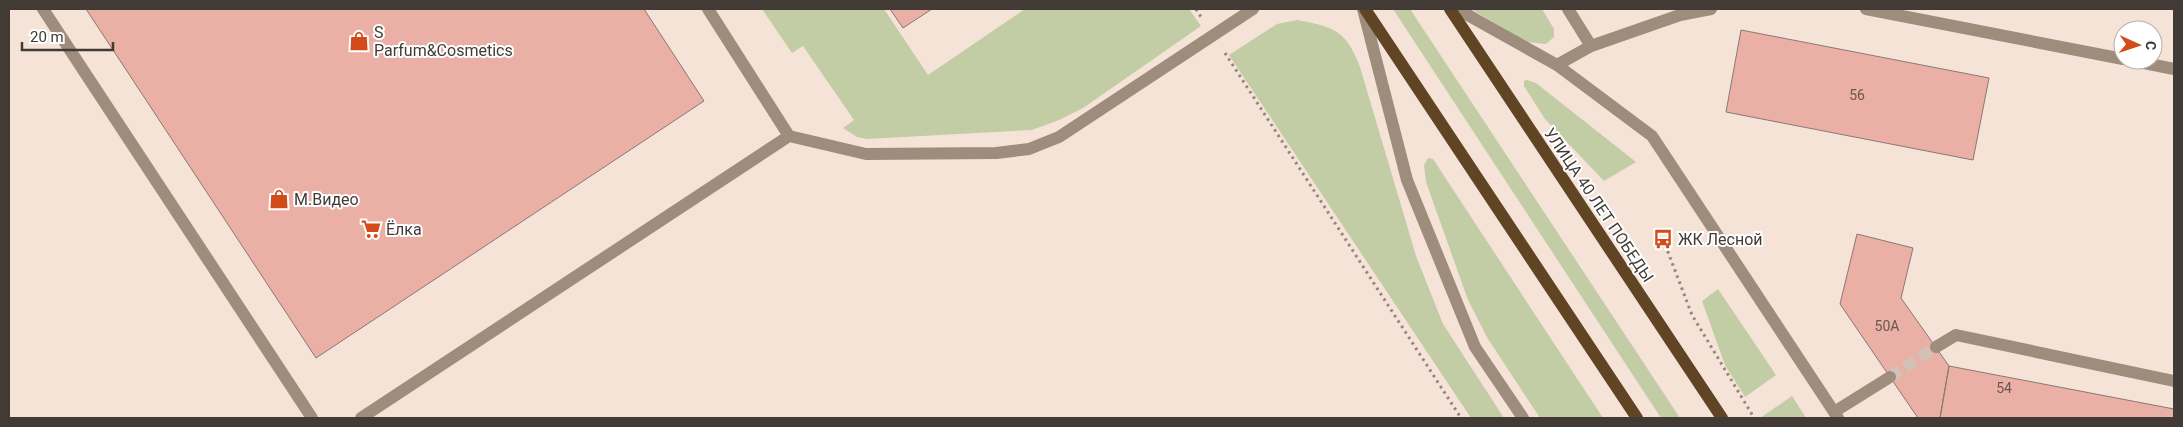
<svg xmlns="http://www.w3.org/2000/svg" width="2183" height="427" font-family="Roboto,sans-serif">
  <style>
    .green { fill: #c2cca5 }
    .building { fill: #eaafa5; stroke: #8b7774 }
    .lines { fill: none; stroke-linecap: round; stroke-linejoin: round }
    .minor-tunnel { stroke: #d1c1b7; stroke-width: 12; stroke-dasharray: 12 6; stroke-linecap: butt }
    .path { stroke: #92867e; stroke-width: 3; stroke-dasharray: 2.5 4; stroke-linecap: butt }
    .minor { stroke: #9e8d7c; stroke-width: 12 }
    .major { stroke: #604424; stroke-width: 12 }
    .labels { text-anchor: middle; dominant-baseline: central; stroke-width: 4; stroke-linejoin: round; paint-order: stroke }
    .number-label { font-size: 14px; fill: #6b5751 }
    .poi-label { font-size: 16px; fill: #413a35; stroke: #fff; text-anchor: start }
    .street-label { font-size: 16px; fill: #413a35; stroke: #fff }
  </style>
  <rect width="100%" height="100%" fill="#f5e3d7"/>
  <!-- green -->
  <path class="green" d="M762,9H884L928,75L1025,9H1189L1201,26L1083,108L1059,120L1032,130L867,139L857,137L843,128L854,120L803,46L792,53Z
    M1393,9H1410L1680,418H1661Z
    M1471,9H1542L1554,29V37L1546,44L1527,42Z
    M1297,20C1334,27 1346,30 1360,67L1416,256L1443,324L1504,418H1471L1229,55L1277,24Z
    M1527,80L1536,83L1636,162L1604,181L1545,119L1524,86V81Z
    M1428,158L1433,159L1603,418H1540L1488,339L1468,300L1426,182L1424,165Z
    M1718,289L1776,375L1745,397L1725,365L1702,301Z
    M1792,396L1806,418H1760Z"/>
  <!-- building -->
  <path class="building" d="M86,9H644L704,101L316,358Z
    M890,9H932L903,28Z
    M1741,30L1989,78L1973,160L1726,112Z
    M1857,234L1913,248L1901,298L1949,366L1940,418H1918L1840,304Z
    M1949,366L2174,409V418H1940Z"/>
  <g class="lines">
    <!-- minor-tunnel -->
    <path class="minor-tunnel" d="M1890,377L1936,347"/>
    <!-- path -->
    <path class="path" d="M1196,9L1201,17
      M1225,53L1461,418
      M1663,239L1692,315L1753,416"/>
    <!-- minor -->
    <path class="minor" d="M43,9L312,418
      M708,9L789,136L866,154L996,153L1029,149L1059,137L1253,9
      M1363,9L1407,180L1475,347L1523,418
      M1457,9L1557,65L1652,136L1838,418
      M1568,9L1591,46
      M1866,9L2123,59
      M2129,60L2174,69
      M1557,65L1591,46L1680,15L1711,9
      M1936,347L1956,335L2174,381
      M1834,412L1890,377
      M361,418L789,136"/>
    <!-- major -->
    <path class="major" d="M1365,9L1637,418
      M1450,9L1722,418"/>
  </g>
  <!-- icons -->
  <defs>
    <symbol id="shop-bare" viewBox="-9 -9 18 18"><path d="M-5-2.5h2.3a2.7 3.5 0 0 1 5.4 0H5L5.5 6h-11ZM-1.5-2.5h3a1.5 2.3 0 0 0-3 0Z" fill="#d24b19" stroke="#fff" stroke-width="2.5" paint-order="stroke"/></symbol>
    <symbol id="supermarket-bare" viewBox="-9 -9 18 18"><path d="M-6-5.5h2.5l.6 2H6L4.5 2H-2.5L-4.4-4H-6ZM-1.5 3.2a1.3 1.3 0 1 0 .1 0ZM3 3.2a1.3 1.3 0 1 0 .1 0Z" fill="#d24b19" stroke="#fff" stroke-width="2.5" paint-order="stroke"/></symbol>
    <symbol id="bus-bare" viewBox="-9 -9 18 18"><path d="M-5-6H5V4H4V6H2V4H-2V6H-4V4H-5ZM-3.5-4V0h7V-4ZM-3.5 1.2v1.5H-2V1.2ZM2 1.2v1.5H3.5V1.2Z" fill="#d24b19" stroke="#fff" stroke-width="2.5" paint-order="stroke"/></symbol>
  </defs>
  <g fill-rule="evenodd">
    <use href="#shop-bare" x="345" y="27" width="28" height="28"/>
    <use href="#shop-bare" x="265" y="185" width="28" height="28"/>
    <use href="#supermarket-bare" x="357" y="215" width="28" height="28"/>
    <use href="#bus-bare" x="1649" y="225" width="28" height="28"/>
  </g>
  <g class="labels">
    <!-- number labels -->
    <g class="number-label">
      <text x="1857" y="95">56</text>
      <text x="1887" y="326">50А</text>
      <text x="2004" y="388">54</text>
    </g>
    <!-- poi labels -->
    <g class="poi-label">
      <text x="374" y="32">S<tspan x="374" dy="18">Parfum&amp;Cosmetics</tspan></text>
      <text x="294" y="199">М.Видео</text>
      <text x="386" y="229">Ёлка</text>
      <text x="1678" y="239">ЖК Лесной</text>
    </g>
    <!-- street labels -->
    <g class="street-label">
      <text transform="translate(1599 205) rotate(56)">УЛИЦА 40 ЛЕТ ПОБЕДЫ</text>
    </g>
  </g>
  <!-- border -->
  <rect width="2183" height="427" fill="none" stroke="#413a35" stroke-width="20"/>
  <!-- north arrow -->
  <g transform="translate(2138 45) rotate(93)"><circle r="24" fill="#ffffff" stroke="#b3b0ae"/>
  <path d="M0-4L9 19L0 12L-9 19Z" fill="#d24b19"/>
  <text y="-8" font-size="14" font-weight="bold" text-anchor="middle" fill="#413a35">С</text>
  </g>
  <!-- scale -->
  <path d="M22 42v8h91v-8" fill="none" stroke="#413a35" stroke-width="2.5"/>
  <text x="30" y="42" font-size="15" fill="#413a35" stroke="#ffffff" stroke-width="4" paint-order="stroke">20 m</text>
</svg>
